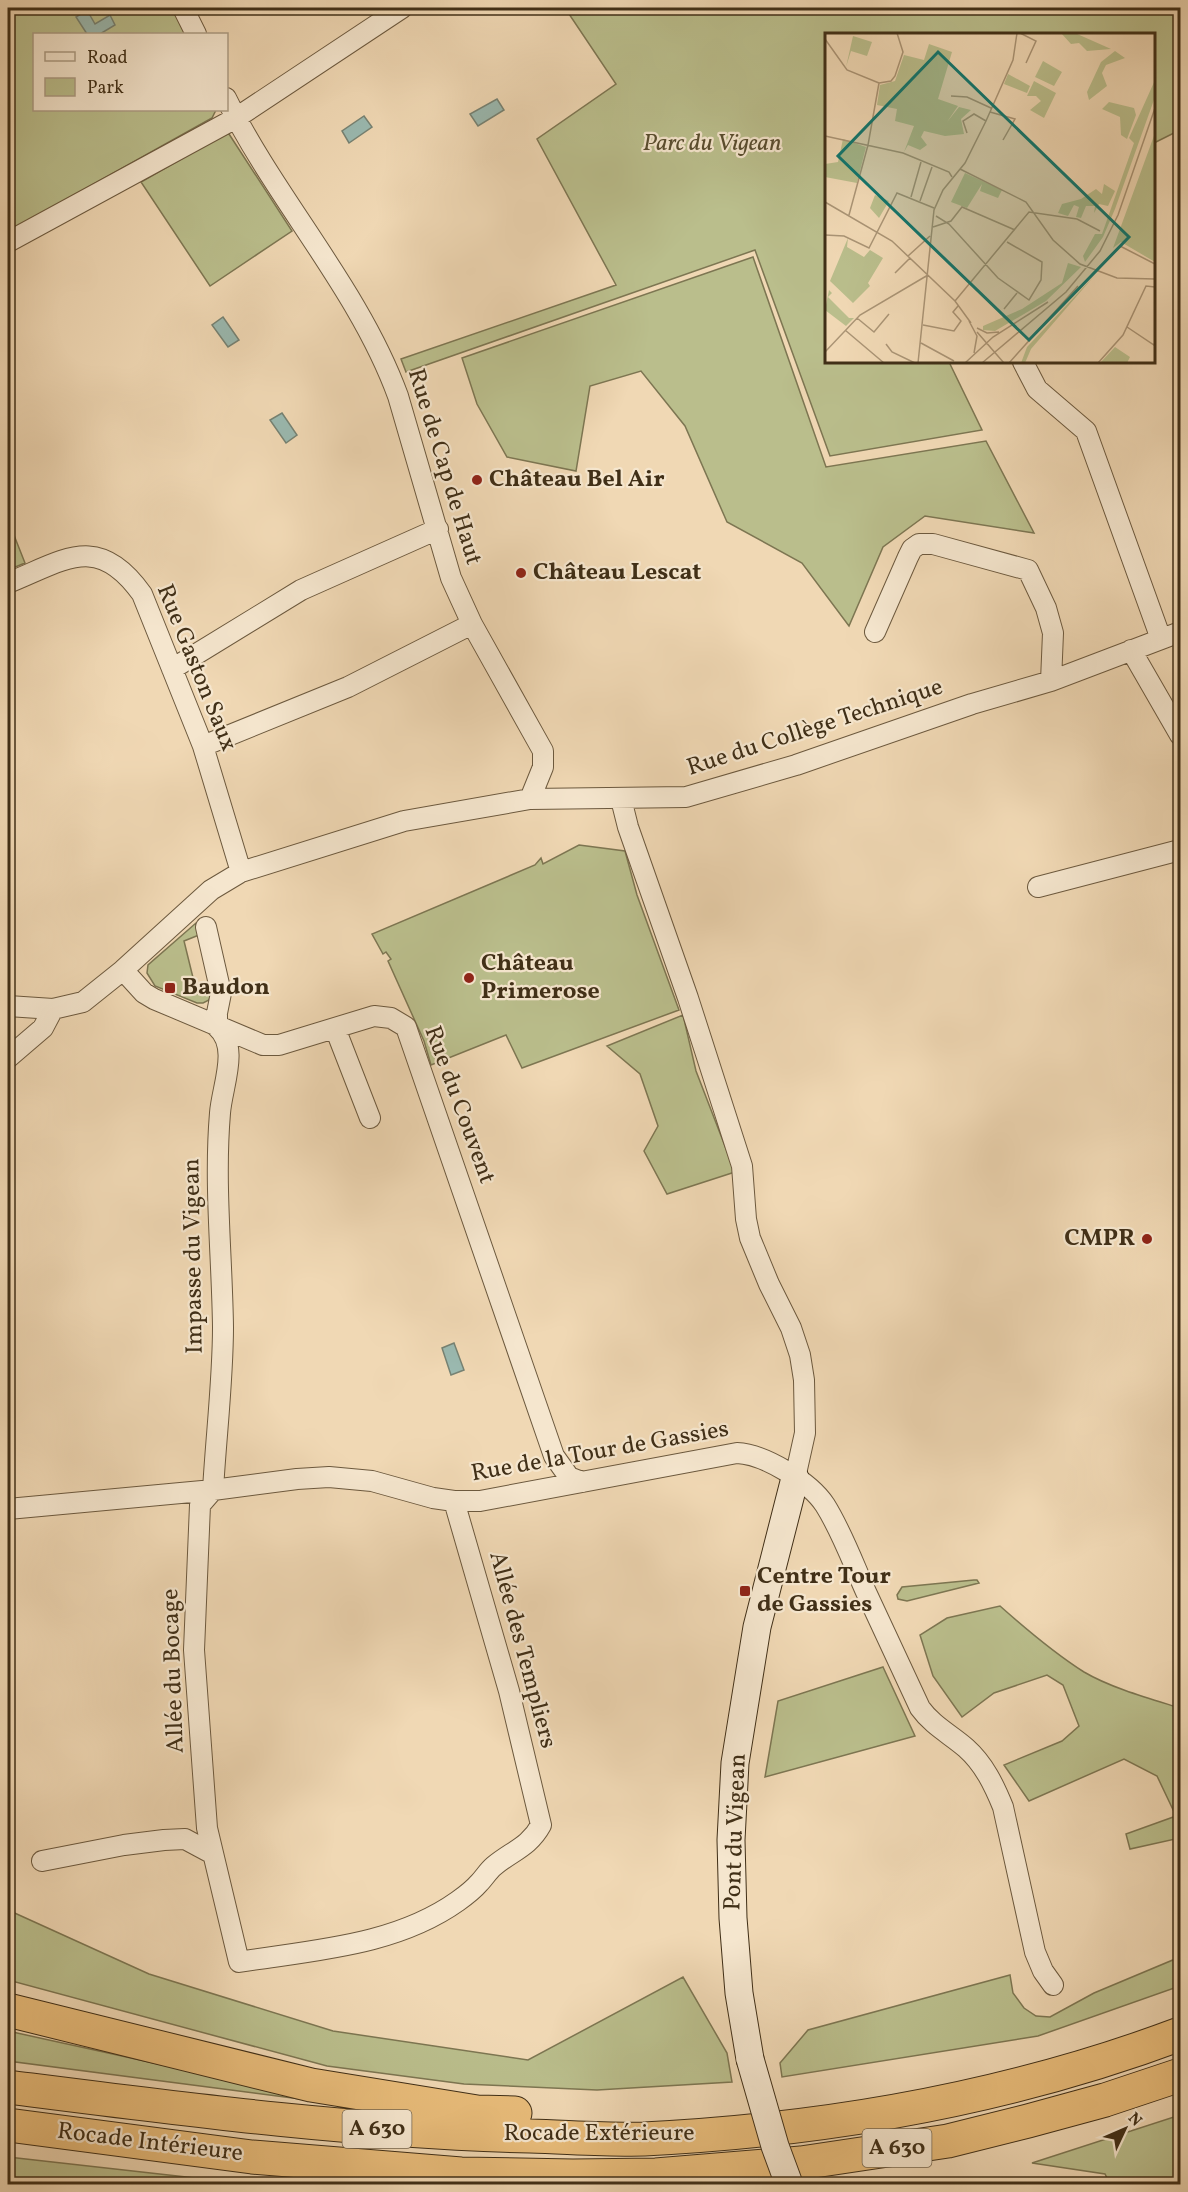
<svg xmlns="http://www.w3.org/2000/svg" width="1188" height="2192" font-family="Vollkorn,serif">
  <style>
    .green { fill: #babe8c; stroke: #7d7652; stroke-width: 1.5 }
    .water { fill: #9ab9b0; stroke: #768273; stroke-width: 1.5 }
    .lines { fill: none; stroke-linecap: round; stroke-linejoin: round }
    .street-casing { stroke: #6c593e; stroke-width: 22 }
    .secondary-casing { stroke: #402f17; stroke-width: 29 }
    .highway-casing { stroke: #402f17; stroke-width: 35 }
    .street { stroke: #f5e6ce; stroke-width: 20 }
    .secondary { stroke: #f5e6ce; stroke-width: 27 }
    .highway { stroke: #e8bc7a; stroke-width: 33 }
    .secondary-bridge-casing { stroke: #402f17; stroke-width: 29; stroke-linecap: butt }
    .secondary-bridge { stroke: #f5e6ce; stroke-width: 27 }
    .poi-dot { fill: #8f2418; stroke: #f5e6ce; stroke-width: 2 }
    .labels { text-anchor: middle; dominant-baseline: central; stroke-width: 4.5; stroke-linejoin: round; paint-order: stroke }
    .shield { fill: #f5e6ce; stroke: #76664e; stroke-width: 1.5 }
    .shield-label { font-size: 22px; font-weight: bold; fill: #402f17 }
    .park-label { font-size: 24px; font-style: italic; fill: #584c2e; stroke: #f5e6ce }
    .street-label { font-size: 24px; fill: #402f17; stroke: #f5e6ce }
    .poi-label { font-size: 24px; font-weight: bold; fill: #402f17; stroke: #f5e6ce; text-anchor: start }
    .inset-road { fill: none; stroke: #aa9475; stroke-width: 1.5 }
    .view { fill: #0f766e; fill-opacity: 0.15; stroke: #0f766e; stroke-width: 3 }
    .inset-edge { fill: none; stroke: #402f17; stroke-width: 3 }
  </style>
  <rect width="100%" height="100%" fill="#f0d8b4"/>
  <filter id="stains"><feTurbulence type="fractalNoise" baseFrequency=".00333" numOctaves="4"/><feColorMatrix values="0 0 0 0 .2 0 0 0 0 .09 0 0 0 0 .02 0 0 0 .5 -.17"/></filter>
  <radialGradient id="worn" r=".72"><stop offset=".6" stop-color="#630" stop-opacity="0"/><stop offset="1" stop-color="#630" stop-opacity=".3"/></radialGradient>
  <!-- green -->
  <path class="green" d="M13,8H173L186,34H34V110H216L212,118L8,232V11Z
    M565,8H1180V130L1154,143V34H826V362H949L982,430L830,456L755,250L406,372L401,359L616,285L537,139L616,84Z
    M229,134L292,231L210,286L141,182L223,135Z
    M753,257L826,467L986,441L1034,533L925,516L883,547L849,626L802,563L727,522L685,426L641,371L590,386L576,471L507,457L477,404L462,358Z
    M8,520L25,563L8,570Z
    M579,845L625,851L637,895L679,1010L522,1068L506,1035L431,1065L424,1041L388,961L391,959L386,952L383,954L372,934L535,865L541,858L543,864Z
    M196,923L199,935L184,941L197,994L212,991L209,1000L203,1003H197L155,986L147,973L148,965Z
    M683,1015L696,1071L735,1172L667,1194L644,1151L658,1126L640,1074L607,1046Z
    M974,1580H977L979,1583L907,1601L898,1599L897,1595L902,1587Z
    M1000,1606C1027,1630 1054,1653 1084,1672C1111,1688 1151,1699 1180,1708V1838L1130,1849L1126,1834L1176,1816L1157,1776L1124,1759L1029,1801L1004,1765L1062,1741L1079,1726L1063,1685L1047,1675L994,1693L962,1717L933,1676L920,1635L947,1618Z
    M883,1667L915,1736L765,1777L778,1701Z
    M8,1910L149,1974L333,2031L528,2060L683,1977L727,2053L732,2082L597,2090L464,2084L327,2066L8,1980Z
    M1180,1957V1986L1038,2036L782,2077L780,2063L808,2030L1010,1975L1013,1993L1024,2008L1036,2016L1050,2017L1094,1993Z
    M8,2031L231,2080L308,2100L8,2061Z
    M1180,2115V2184H1110L1105,2174L1032,2163Z
    M8,2157L222,2181L245,2184H8Z"/>
  <!-- water -->
  <path class="water" d="M87,10L95,24L110,15L115,25L100,34H87L76,17Z
    M497,99L504,110L478,126L470,114Z
    M364,116L372,127L349,143L342,131Z
    M223,317L239,340L228,347L212,325Z
    M282,413L297,435L286,443L270,420Z
    M454,1343L464,1370L451,1375L442,1348Z"/>
  <g class="lines">
    <defs>
      <path id="street" d="M183,8L196,34
        M226,98C276,200 359,289 398,396L451,578L472,624L543,751V767L530,799
        M8,242L236,118L402,8
        M1023,362L1037,389L1086,431L1161,639
        M8,583C65,560 98,532 142,594L203,746L241,872
        M875,632L908,557L912,549L919,544H933L1028,570L1046,608L1053,633L1051,681
        M1131,650L1180,735
        M172,669L301,590L438,529
        M203,746L348,687L472,624
        M621,799L628,827L688,998L742,1166L746,1219L750,1238L769,1284L791,1328L800,1355L804,1380L805,1433L795,1478
        M1038,887L1180,850
        M206,927L221,993L217,1013V1027
        M123,970L144,993L154,999L263,1045H279L374,1016L391,1018L406,1027L554,1456L569,1477L582,1482
        M8,1006L53,1009L83,1002L123,970L211,890L241,872L404,821L530,799L686,797L796,765L972,704L1051,681L1180,632
        M335,1028L370,1118
        M8,1058L43,1028L53,1009
        M213,1490L200,1505L194,1650L207,1828L239,1962C313,1950 395,1946 458,1901C465,1896 473,1890 479,1883C484,1878 488,1871 494,1866C512,1851 529,1847 541,1825L509,1691L454,1501
        M213,1490C216,1437 223,1379 223,1327C222,1255 214,1184 220,1113C222,1086 240,1047 217,1027
        M8,1509L213,1490L297,1479L329,1477L372,1481L433,1498L454,1501H480L737,1453C764,1454 810,1482 825,1505C842,1532 853,1563 866,1592C884,1631 902,1670 920,1708C933,1726 950,1734 966,1748C984,1764 994,1785 1003,1807L1035,1952L1043,1971L1053,1985
        M42,1861L124,1845L164,1840L185,1839L213,1854"/>
      <path id="secondary" d="M750,2059L739,1993L733,1918L731,1840L735,1763L757,1627L795,1478"/>
      <path id="highway" d="M8,2010L311,2085L477,2112L515,2113
        M8,2087C181,2109 355,2132 530,2136C568,2137 606,2140 644,2139C826,2130 1009,2098 1180,2034
        M8,2125L252,2157L461,2174L573,2176L656,2175L801,2163L948,2141L1028,2121L1105,2100L1180,2075"/>
    </defs>
    <!-- street casing -->
    <use href="#street" class="street-casing"/>
    <!-- secondary casing -->
    <use href="#secondary" class="secondary-casing"/>
    <!-- highway casing -->
    <use href="#highway" class="highway-casing"/>
    <!-- street -->
    <use href="#street" class="street"/>
    <!-- secondary -->
    <use href="#secondary" class="secondary"/>
    <!-- highway -->
    <use href="#highway" class="highway"/>
    <defs>
      <path id="secondary-bridge" d="M750,2059L775,2146L789,2184"/>
    </defs>
    <!-- secondary-bridge casing -->
    <use href="#secondary-bridge" class="secondary-bridge-casing"/>
    <!-- secondary-bridge -->
    <use href="#secondary-bridge" class="secondary-bridge"/>
  </g>
  <!-- markers -->
  <g class="poi-dot">
    <circle cx="477" cy="480" r="6"/>
    <circle cx="521" cy="573" r="6"/>
    <circle cx="469" cy="978" r="6"/>
    <rect x="164" y="982" width="12" height="12" rx="3"/>
    <circle cx="1147" cy="1239" r="6"/>
    <rect x="739" y="1585" width="12" height="12" rx="3"/>
  </g>
  <g class="labels">
    <!-- shield labels -->
    <g class="shield">
      <rect x="342.5" y="2110" width="69" height="38" rx="4.5"/>
      <rect x="862.5" y="2129" width="69" height="38" rx="4.5"/>
    </g>
    <g class="shield-label">
      <text x="377" y="2129">A 630</text>
      <text x="897" y="2148">A 630</text>
    </g>
    <!-- park labels -->
    <g class="park-label">
      <text x="712" y="144">Parc du Vigean</text>
    </g>
    <!-- street labels -->
    <g class="street-label">
      <text transform="translate(444 467) rotate(73)">Rue de Cap de Haut</text>
      <text transform="translate(196 668) rotate(68)">Rue Gaston Saux</text>
      <text transform="translate(815 728) rotate(-18)">Rue du Collège Technique</text>
      <text transform="translate(459 1105) rotate(70)">Rue du Couvent</text>
      <text transform="translate(194 1256) rotate(-91)">Impasse du Vigean</text>
      <text transform="translate(600 1452) rotate(-10)">Rue de la Tour de Gassies</text>
      <text transform="translate(522 1650) rotate(75)">Allée des Templiers</text>
      <text transform="translate(174 1671) rotate(-92)">Allée du Bocage</text>
      <text transform="translate(736 1832) rotate(-88)">Pont du Vigean</text>
      <text x="599" y="2134">Rocade Extérieure</text>
      <text transform="translate(150 2143) rotate(7)">Rocade Intérieure</text>
    </g>
    <!-- poi labels -->
    <g class="poi-label">
      <text x="489" y="480">Château Bel Air</text>
      <text x="533" y="573">Château Lescat</text>
      <text x="481" y="964">Château<tspan x="481" dy="28">Primerose</tspan></text>
      <text x="182" y="988">Baudon</text>
      <text x="1135" y="1239" text-anchor="end">CMPR</text>
      <text x="757" y="1577">Centre Tour<tspan x="757" dy="28">de Gassies</tspan></text>
    </g>
  </g>
  <!-- overview -->
  <g transform="translate(825 33)">
    <rect width="330" height="330" fill="#f0d8b4"/>
    <path d="M236,0H250L286,16L262,18L254,10L246,11ZM28,3L47,9L42,23L26,18L21,34ZM104,11L127,19L113,66L133,73L122,89L134,74L146,77L136,86L139,101L120,103L99,98L96,104L102,112L95,117L83,112L79,119L89,93L70,88L72,76L52,72L55,52L70,48L79,22L99,27ZM290,18L300,25L281,32L277,40L282,53L264,67L262,59L276,29ZM218,28L237,39L229,53L210,44ZM183,41L205,53L202,60L179,51ZM330,47V64L290,176L278,204L260,229L258,223L270,201H277L309,110L304,105ZM209,48L231,60L219,85L205,77L216,68L211,63H202ZM284,69L309,75L311,82L302,106L296,102L295,84L277,76ZM330,100V229L296,209L288,215ZM18,106L41,114L32,150L0,144V131L13,129ZM140,140L177,157L173,165L155,158L157,151L142,175L126,169ZM279,151L290,158L283,173L274,171L269,180L270,173H261L256,185L251,184L254,174L249,172L243,183L233,180L237,171L256,166L271,156L277,161ZM50,162L64,168L54,185L45,175ZM23,205L22,214L39,224L45,217L58,225L43,250L45,253L28,270L5,248ZM243,230L256,234L221,268L170,298L158,297V293L197,276L237,250ZM270,242L206,316L200,330H196L202,314ZM4,257L7,260L3,264L24,285H29L21,293L0,277ZM290,314L305,324L302,330H275Z" fill="#babe8c"/>
    <path class="inset-road" d="M195,0L211,8L201,30M0,6L22,37L54,50M54,50L66,48L70,43L78,19L72,0M126,63L142,64L166,75M165,79L190,86L178,107M142,100L138,88L149,81L161,88M0,103L78,120L124,139L127,144M135,136L201,169L228,207L255,231L292,245L330,246M86,164L96,129M95,168L107,134M0,169L67,208L130,268L146,290M24,182L43,112L54,50M111,183L124,191L173,245L204,267L216,247L217,229L182,209M108,194L126,188L137,174L190,197M0,202L19,203L44,215L72,160L109,175M295,213L330,231M83,223L105,203M70,240L85,225M130,268L204,179L252,186L275,198M179,276L192,260M32,285L49,299L64,281M144,288L152,303L149,320M98,292L129,298L136,288L128,279L133,273M302,294L329,312L330,309M152,295L162,300L174,299M20,297L59,330M152,299L179,330M96,310L129,328M61,311L67,319L90,330M0,319L35,282L103,242M93,330L109,177L118,157L140,130L161,88L188,27L192,0M140,330L168,304L223,269M157,330L241,259L275,218L293,182L330,75M184,330L253,253M273,330L298,302L321,253L330,254"/>
    <path class="view" d="M113,19L304,204L204,307L13,123Z"/>
    <rect width="330" height="330" class="inset-edge"/>
  </g>
  <!-- margin -->
  <rect width="1188" height="2192" fill="none" stroke="#f0d8b4" stroke-width="30"/>
  <rect x="9" y="9" width="1170" height="2174" fill="none" stroke="#402f17" stroke-width="3"/>
  <rect x="15" y="15" width="1158" height="2162" fill="none" stroke="#402f17" stroke-width="1.5"/>
  <!-- legend -->
  <rect x="33" y="33" width="195" height="78" fill="#f5e6ce" stroke="#ad9d85" stroke-width="1.5"/>
  <rect x="45" y="52" width="30" height="9" fill="#f5e6ce" stroke="#ad9d85" stroke-width="1.5"/>
  <text x="87" y="63" font-size="18" fill="#402f17">Road</text>
  <rect x="45" y="78" width="30" height="18" fill="#babe8c" stroke="#ad9d85" stroke-width="1.5"/>
  <text x="87" y="93" font-size="18" fill="#402f17">Park</text>
  <!-- north arrow -->
  <g transform="translate(1125 2129) rotate(46)" stroke="#f5e6ce" stroke-width="4.5" paint-order="stroke">
  <path d="M0-4.5L10 22L0 15L-10 22Z" fill="#402f17"/>
  <text y="-9" font-size="16" font-weight="bold" text-anchor="middle" fill="#402f17">N</text>
  </g>
  <rect width="100%" height="100%" filter="url(#stains)"/>
  <rect width="100%" height="100%" fill="url(#worn)"/>
</svg>
